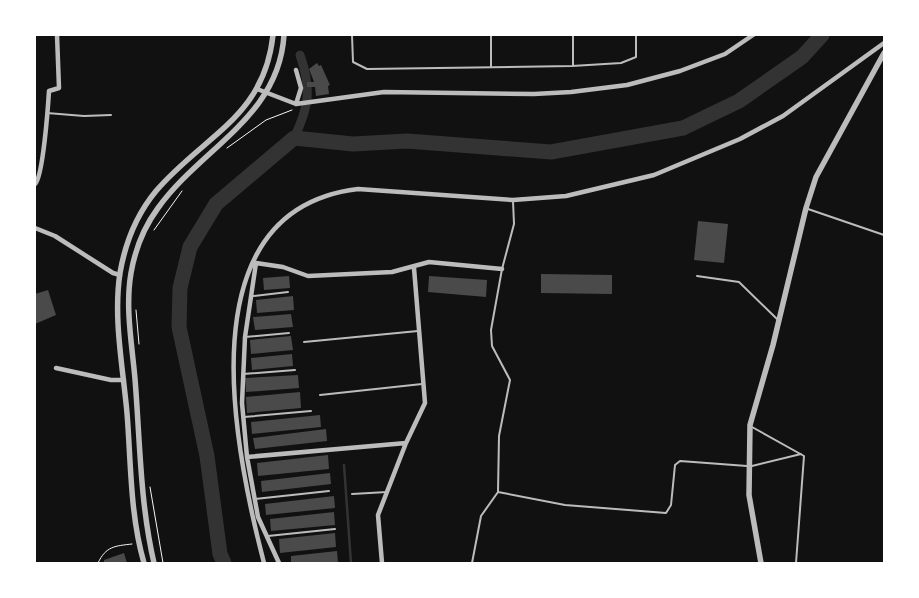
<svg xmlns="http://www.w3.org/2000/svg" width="919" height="598" font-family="Signika,sans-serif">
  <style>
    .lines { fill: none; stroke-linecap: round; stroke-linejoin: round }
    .stream { stroke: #333; stroke-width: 2.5 }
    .canal { stroke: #333; stroke-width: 9 }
    .river { stroke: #333; stroke-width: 15 }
    .building { fill: #4a4a4a }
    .path { stroke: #f5f5f5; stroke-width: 1 }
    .service { stroke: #bcbcbc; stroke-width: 2 }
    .minor { stroke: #bcbcbc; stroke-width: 4.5 }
    .tertiary { stroke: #bcbcbc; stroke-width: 5.5 }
  </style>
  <rect width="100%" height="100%" fill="#111"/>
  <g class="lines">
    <!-- stream -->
    <path class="stream" d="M344,465L351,563"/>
    <!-- canal -->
    <path class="canal" d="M294,138C309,107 312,89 300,55"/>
    <!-- river -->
    <path class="river" d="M224,563L220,554L207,456L179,327L180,288L190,247L216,204L294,138L353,144L407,141L551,152L683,128L739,101L802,57L822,35"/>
  </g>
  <!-- building -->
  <path class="building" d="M317,63L319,66L321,65L330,85L328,86L329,94L316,96L315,87H307V82H314L309,69Z
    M698,221L728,224L724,263L694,260Z
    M541,274L612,275V294L541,293Z
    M289,276L290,288L264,290L263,278Z
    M429,276L487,280L486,297L428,292Z
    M48,290L56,315L35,324V294Z
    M293,296L294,310L257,313L256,300Z
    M291,314L293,327L255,330L253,317Z
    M291,336L293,350L251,354L250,340Z
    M292,354L293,366L252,370L251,358Z
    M298,375L299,388L246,392L245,378Z
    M300,392L301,408L247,413L246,397Z
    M320,415L321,427L252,434L251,422Z
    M326,429L327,441L255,449L253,438Z
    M328,455L329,469L258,476L257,463Z
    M330,473L331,484L262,492L261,481Z
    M334,496L335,508L266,515L265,504Z
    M334,512L335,525L271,531L270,519Z
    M335,533L336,547L280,553L279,539Z
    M337,551L338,563H291V556Z
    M124,553L127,563H104V560Z"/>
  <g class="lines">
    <!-- path -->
    <path class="path" d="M227,148L266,120L292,110
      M154,230L182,191
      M136,310L139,344
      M150,487L163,563
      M98,563C106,546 115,546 132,544"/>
    <!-- service -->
    <path class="service" d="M352,35L353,62L367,69L572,66L621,63L636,57V35
      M491,35V67
      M573,65V35
      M47,113L84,116L111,115
      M808,209L884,235
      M697,276L739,282L777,319
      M253,296L288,292
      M245,337L289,333
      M304,342L418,331
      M243,374L295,370
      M320,395L422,384
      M244,417L311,411
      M752,427L804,456L796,563
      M752,466L801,454
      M498,492L565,505L666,513L671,505L675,465L680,461L747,466
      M498,492L499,436L510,380L492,346L491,330L502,269L514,224L513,201
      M352,494L387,492
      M255,499L329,491
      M268,536L335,529
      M472,563L481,516L498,492"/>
    <!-- minor -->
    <path class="minor" d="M296,70L301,88L296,104
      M257,89L296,104L384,92L534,94L571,92L627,85L680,71L725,54L753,35
      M35,184C43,177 48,107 49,91L59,88L57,35
      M35,228L55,236L113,273L120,275
      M56,368L111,380H124
      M247,457L406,443
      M264,563C234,448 184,210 358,189L513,200L566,196L654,175L740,139L783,116L884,43
      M279,563L258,517L247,457L242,403L245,337L256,263L283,267L308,276L392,272L429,262L502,269
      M382,563L378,515L406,443L425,403L414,268"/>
    <!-- tertiary -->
    <path class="tertiary" d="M144,563C130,515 131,462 127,413C123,368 113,318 120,273C125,244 137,214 156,191C204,135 264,118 273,35
      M154,563C140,503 140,440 135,379C132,344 125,308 131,273C135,250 144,227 158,208C201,148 279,117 284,35
      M761,563L749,495L750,425L773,345L806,208L816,177L884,53"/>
  </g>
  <!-- border -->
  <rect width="919" height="598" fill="none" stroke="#ffffff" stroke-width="72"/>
</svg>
